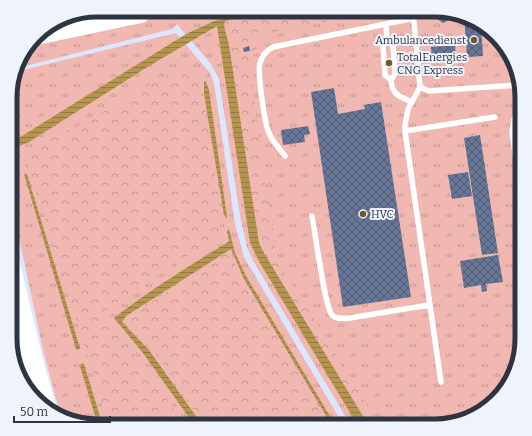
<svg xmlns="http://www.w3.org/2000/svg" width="532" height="436" font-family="Bitter,serif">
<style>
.grass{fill:url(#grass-tufts)}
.forest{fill:url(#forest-crowns)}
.water{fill:url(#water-rules)}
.building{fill:url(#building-cross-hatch)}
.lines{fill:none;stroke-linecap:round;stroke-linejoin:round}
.lane{stroke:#fff;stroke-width:5.5}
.primary{stroke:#fff;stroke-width:18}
.highway{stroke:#fff;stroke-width:21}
.poi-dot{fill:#6e5928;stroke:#eff3fb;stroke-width:1.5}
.labels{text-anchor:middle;stroke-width:4;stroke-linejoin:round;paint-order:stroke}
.poi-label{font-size:11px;fill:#2d3442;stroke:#eff3fb;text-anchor:start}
.rim{fill:none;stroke:#2d3442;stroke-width:5}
</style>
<defs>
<pattern id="grass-tufts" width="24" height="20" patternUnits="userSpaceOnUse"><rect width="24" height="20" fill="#f1b8b1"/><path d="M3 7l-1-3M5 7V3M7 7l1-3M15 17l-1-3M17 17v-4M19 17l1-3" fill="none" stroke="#c49692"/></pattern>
<pattern id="forest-crowns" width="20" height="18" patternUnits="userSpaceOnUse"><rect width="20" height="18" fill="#f1b8b1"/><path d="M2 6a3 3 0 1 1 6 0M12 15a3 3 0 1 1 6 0" fill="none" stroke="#c49692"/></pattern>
<pattern id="water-rules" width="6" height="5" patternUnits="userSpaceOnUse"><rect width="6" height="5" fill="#b4954e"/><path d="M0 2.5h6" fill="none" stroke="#937a42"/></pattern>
<pattern id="building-cross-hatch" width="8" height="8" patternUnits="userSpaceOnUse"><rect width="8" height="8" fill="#677697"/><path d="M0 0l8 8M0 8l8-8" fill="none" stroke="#515c76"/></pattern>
</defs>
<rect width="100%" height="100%" fill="#dce6fc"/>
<path class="grass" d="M440,10L468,17L496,35L515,64L522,97V345L515,372L497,400L468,419L435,426H351L252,259L247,247L240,216L219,79L211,64L177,24L172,29L29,65L17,66C21,54 25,46 37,41L162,14Z
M119,14L41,31L69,15Z
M176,33L210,73L214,83L235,224L244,257L344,426H92L61,418L42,346L11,200V86L16,70L27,69Z"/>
<path class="forest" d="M400,11C389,17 370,24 360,15L265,34L259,37L257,40V48L252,58L251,67L261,160L278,261L380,426H369L264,253L259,243L229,45L224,26L225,21L267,12Z
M184,65L196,73L201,82L222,217L218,237L114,304L105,312L106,322L138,359L186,426H108L79,327L27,162L31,148L52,134L77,127Z
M227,252L230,253L237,268L329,426H204L155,353L125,323L128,318Z"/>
<path class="water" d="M252,12H266L225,21L224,26L229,45L259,243L264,253L369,426H358L260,263L250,243L217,26L149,66L29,142L17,147L15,143L17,139L186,34L214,21Z
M204,81L206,82L209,90L227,217L226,218L224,215L204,94Z
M24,174H27L80,348L78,350L76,349Z
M229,229L235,253L246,276L334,423V424H331L244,279L231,249L126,316L122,322L149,350L203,426H195L143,353L114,318C150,290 189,266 228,242L229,241L227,231Z
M82,363L84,364L103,426H98L80,366Z"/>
<path class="building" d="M437,10H440L461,15L450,16L449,20L443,23L437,19Z
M464,16L468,17L481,25L483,56L467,57Z
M455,45L456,59L432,61L431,47Z
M249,46L250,51L244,52L243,48Z
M334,88L338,114L365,109L364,105L381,102L411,297L343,307L311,92Z
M308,126L310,134L304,135L305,142L283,145L281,130Z
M480,135L498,253L482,255L464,138Z
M468,172L472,196L452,199L448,175Z
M498,255L503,282L486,284L487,291L482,292L481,285L464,288L460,261Z"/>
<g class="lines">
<path class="lane" d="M413,11L420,87L408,109L405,125V131L441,382
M386,24L414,18
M387,40L393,46L395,74L391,80
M516,67L517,85
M420,87L429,91L519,85
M405,131L495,117
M522,153L520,140L522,134
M285,156C280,149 272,141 269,133C265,125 257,71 260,63C262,56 267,50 273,47L386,24L387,40L383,47L385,75L391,80C392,95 399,96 412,102
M522,201L512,132L514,120L519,107L522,104
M312,216C315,231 325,308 332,315C337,320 344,318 350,318L429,305"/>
<path class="primary" d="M36,36L141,14"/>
<path class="highway" d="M10,266L31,355L45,406"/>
</g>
<g class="poi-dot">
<circle cx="474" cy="40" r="4"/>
<circle cx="389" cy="63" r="4"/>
<circle cx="363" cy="214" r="4"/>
</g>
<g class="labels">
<g class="poi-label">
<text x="466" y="44" text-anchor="end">Ambulancedienst</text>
<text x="397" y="61">TotalEnergies<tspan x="397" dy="13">CNG Express</tspan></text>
<text x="371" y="218">HVC</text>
</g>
</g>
<path d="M0 0H532V436H0ZM97 17H435A80 80 0 0 1 515 97V339A80 80 0 0 1 435 419H97A80 80 0 0 1 17 339V97A80 80 0 0 1 97 17Z" fill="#eff3fb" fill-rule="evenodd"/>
<path class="rim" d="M97 17H435A80 80 0 0 1 515 97V339A80 80 0 0 1 435 419H97A80 80 0 0 1 17 339V97A80 80 0 0 1 97 17Z"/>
<path d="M14 416v6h96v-6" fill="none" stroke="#2d3442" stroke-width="2"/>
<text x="20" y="416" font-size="12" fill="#2d3442" stroke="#eff3fb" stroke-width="3" paint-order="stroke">50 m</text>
</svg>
